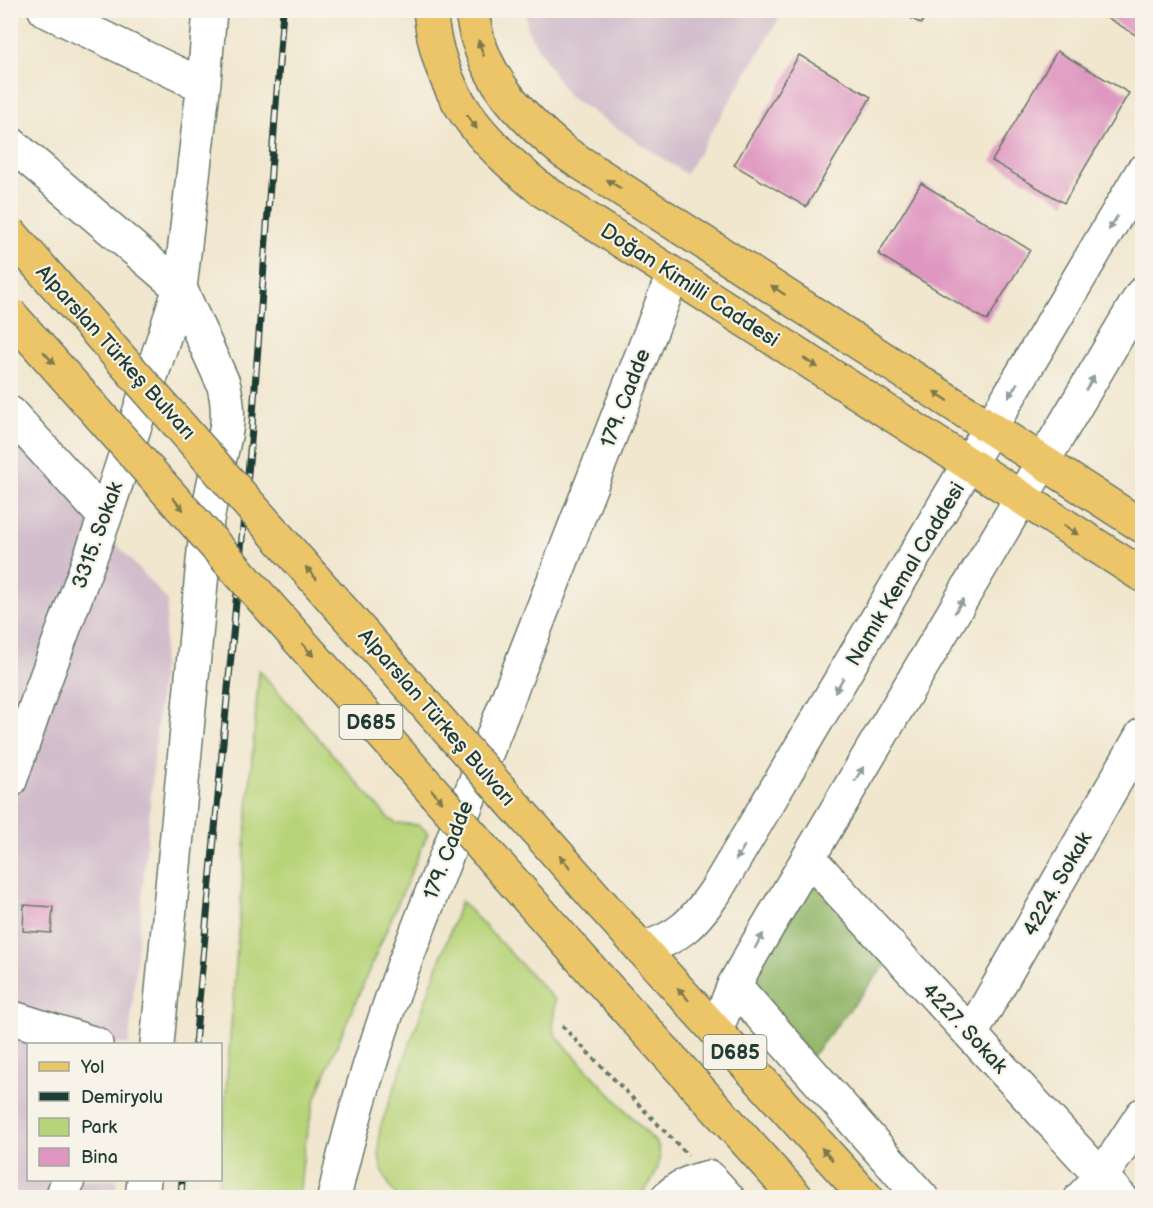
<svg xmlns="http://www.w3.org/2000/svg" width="1153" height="1208" font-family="'Balsamiq Sans',sans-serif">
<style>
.industrial{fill:#d1bdcb}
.green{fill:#b8d479;stroke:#6c8856;stroke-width:1.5}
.forest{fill:#92b669;stroke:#587a4e;stroke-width:1.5}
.building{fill:#df97c1}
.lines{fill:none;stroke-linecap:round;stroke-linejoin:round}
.minor-casing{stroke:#68786a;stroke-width:36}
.major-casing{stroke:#68786a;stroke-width:36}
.highway-casing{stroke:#68786a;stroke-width:36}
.path{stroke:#68786a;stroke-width:4;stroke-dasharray:4.5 4.5;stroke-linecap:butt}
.minor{stroke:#fff;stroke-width:33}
.major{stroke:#edc569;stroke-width:33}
.highway{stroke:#edc569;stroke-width:33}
.rail-casing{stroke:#1f3d34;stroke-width:7}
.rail{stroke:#f7f3e8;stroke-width:4.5;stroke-dasharray:14;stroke-linecap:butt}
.highway-bridge-casing{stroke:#68786a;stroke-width:36;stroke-linecap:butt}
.highway-bridge{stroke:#edc569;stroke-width:33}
.oneway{fill:#7c7a4c}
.oneway2{fill:#8f9e9a}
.labels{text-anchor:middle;stroke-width:4.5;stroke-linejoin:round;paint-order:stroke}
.shield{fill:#f7f3e8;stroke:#60746a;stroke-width:1.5}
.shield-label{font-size:20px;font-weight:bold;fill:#1f3d34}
.street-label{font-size:21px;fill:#1f3d34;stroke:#f7f3e8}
</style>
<rect width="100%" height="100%" fill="#f7f3e8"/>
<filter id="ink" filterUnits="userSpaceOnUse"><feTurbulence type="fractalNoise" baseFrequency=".0167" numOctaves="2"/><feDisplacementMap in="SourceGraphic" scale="12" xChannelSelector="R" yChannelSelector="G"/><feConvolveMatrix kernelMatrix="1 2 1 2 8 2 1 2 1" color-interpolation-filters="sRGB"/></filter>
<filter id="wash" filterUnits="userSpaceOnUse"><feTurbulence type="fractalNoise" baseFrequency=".008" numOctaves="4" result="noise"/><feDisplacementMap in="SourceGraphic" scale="24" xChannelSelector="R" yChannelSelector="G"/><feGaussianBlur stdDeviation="1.35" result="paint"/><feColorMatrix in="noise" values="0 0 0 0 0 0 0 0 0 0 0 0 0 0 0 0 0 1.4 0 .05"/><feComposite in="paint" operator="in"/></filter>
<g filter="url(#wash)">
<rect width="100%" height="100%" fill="#f1e6ce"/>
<path class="industrial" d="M525,11V10L784,11L686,174L567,95L528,31Z
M10,426L168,601L129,1044H28V1180H117L116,1197H11Z"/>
<path class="green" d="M259,670L389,819L396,823L419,825L428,833L331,1059L314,1103L305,1141L299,1197H217L218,1180H220L221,1153Z
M461,901L555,1000L553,1028L556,1036L658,1145C664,1167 652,1181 640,1197H397C380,1173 376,1158 380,1128Z"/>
<path class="forest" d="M818,885L886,964L812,1056L747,985L807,888Z"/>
<g id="blocks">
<path class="building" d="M897,10H929L921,24Z
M1095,10H1142V39Z
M1057,51L1129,93L1064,203L992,161Z
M799,55L871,97L806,207L734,165Z
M921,183L1030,250L987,321L878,254Z
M24,905L53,907L51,933L23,931Z"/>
</g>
</g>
<g filter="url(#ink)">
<use href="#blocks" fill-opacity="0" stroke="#68786a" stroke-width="1.5"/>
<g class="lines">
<defs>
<path id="minor" d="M45,10L189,79L204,81
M10,143L180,288L223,383C233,418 224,440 216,474C212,489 210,505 207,520L157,1044
M10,413L105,517
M10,781L42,688L105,517L180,288L204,81L210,10
M809,858L1121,1198
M642,949C679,938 693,923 715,892L1142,172
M734,985L922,1198
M10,1017L96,1044
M716,1031L734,985L758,943L1142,294
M971,1034L1142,735
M62,1198L68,1180
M142,1198L144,1180
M334,1198C352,1117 375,1044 403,967L673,275
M667,1198C680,1185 692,1181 709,1177L728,1198
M1081,1198L1102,1176L1142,1115"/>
<path id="major" d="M430,10C438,94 479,139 542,190L1142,575
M472,10C478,72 519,115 564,152L1142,526"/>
<path id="highway" d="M603,906L867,1198
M734,1128L797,1198"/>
</defs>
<use href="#minor" class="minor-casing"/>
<use href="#major" class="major-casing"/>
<use href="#highway" class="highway-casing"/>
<path class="path" d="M562,1026L688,1155"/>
<use href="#minor" class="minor"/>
<use href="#major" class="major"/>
<use href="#highway" class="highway"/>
<defs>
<path id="rail" d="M195,1044L251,441L283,10
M181,1198L182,1180"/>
</defs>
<use href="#rail" class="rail-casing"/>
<use href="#rail" class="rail"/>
<defs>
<path id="highway-bridge" d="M10,233L603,906
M10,314L594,973L734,1128"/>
</defs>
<use href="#highway-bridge" class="highway-bridge-casing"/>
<use href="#highway-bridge" class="highway-bridge"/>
</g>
<defs><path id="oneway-solid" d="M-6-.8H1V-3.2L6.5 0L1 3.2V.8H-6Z" transform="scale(1.5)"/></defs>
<g class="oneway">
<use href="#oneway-solid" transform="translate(481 48) rotate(-109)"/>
<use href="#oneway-solid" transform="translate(472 122) rotate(54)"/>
<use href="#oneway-solid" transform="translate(614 184) rotate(-147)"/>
<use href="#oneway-solid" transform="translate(778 290) rotate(-147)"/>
<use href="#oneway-solid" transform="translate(49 358) rotate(49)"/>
<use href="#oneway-solid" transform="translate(811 363) rotate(33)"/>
<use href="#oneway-solid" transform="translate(941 396) rotate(-147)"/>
<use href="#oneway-solid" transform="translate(178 504) rotate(49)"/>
<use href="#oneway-solid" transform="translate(1071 530) rotate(33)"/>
<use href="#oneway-solid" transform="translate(311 573) rotate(-131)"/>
<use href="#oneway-solid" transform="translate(308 650) rotate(49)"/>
<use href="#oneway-solid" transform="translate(437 796) rotate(49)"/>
<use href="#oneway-solid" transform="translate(565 862) rotate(-131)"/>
<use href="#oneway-solid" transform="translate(683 994) rotate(-132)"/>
<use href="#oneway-solid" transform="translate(827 1154) rotate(-132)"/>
</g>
<g class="oneway2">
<use href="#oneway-solid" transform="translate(1113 223) rotate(121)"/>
<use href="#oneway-solid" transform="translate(1090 383) rotate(-59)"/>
<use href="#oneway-solid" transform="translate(1013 390) rotate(121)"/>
<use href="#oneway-solid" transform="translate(959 606) rotate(-59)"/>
<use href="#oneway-solid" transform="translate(839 685) rotate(121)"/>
<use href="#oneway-solid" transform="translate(859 774) rotate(-59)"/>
<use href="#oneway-solid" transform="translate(740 853) rotate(121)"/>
<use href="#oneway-solid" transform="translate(759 941) rotate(-60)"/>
</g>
</g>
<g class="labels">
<g class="shield">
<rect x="339.5" y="705" width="63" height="34" rx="4.5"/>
<rect x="703.5" y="1035" width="63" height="34" rx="4.5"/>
</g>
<g class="shield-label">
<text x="371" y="729">D685</text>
<text x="735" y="1059">D685</text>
</g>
<g class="street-label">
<text transform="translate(690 285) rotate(33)" y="7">Doğan Kimilli Caddesi</text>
<text transform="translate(116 352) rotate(48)" y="7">Alparslan Türkeş Bulvarı</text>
<text transform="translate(625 398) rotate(-69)" y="7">179. Cadde</text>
<text transform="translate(97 535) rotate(-70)" y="7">3315. Sokak</text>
<text transform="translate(905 574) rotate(-59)" y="7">Namık Kemal Caddesi</text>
<text transform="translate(437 717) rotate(49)" y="7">Alparslan Türkeş Bulvarı</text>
<text transform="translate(448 850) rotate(-69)" y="7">179. Cadde</text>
<text transform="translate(1057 884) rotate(-60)" y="7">4224. Sokak</text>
<text transform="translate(965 1028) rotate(47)" y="7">4227. Sokak</text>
</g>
</g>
<rect width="1153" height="1208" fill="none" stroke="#f7f3e8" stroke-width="36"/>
<rect x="27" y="1043" width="195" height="138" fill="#f7f3e8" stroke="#a1aaa0" stroke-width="1.5"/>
<rect x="39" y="1062" width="30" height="9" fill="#edc569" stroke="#a1aaa0" stroke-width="1.5"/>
<text x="81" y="1073" font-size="18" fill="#1f3d34">Yol</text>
<rect x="39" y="1092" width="30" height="9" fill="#1f3d34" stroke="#a1aaa0" stroke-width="1.5"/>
<text x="81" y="1103" font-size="18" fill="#1f3d34">Demiryolu</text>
<rect x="39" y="1118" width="30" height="18" fill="#b8d479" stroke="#a1aaa0" stroke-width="1.5"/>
<text x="81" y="1133" font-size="18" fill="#1f3d34">Park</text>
<rect x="39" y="1148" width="30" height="18" fill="#df97c1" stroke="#a1aaa0" stroke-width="1.5"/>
<text x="81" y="1163" font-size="18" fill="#1f3d34">Bina</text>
</svg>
